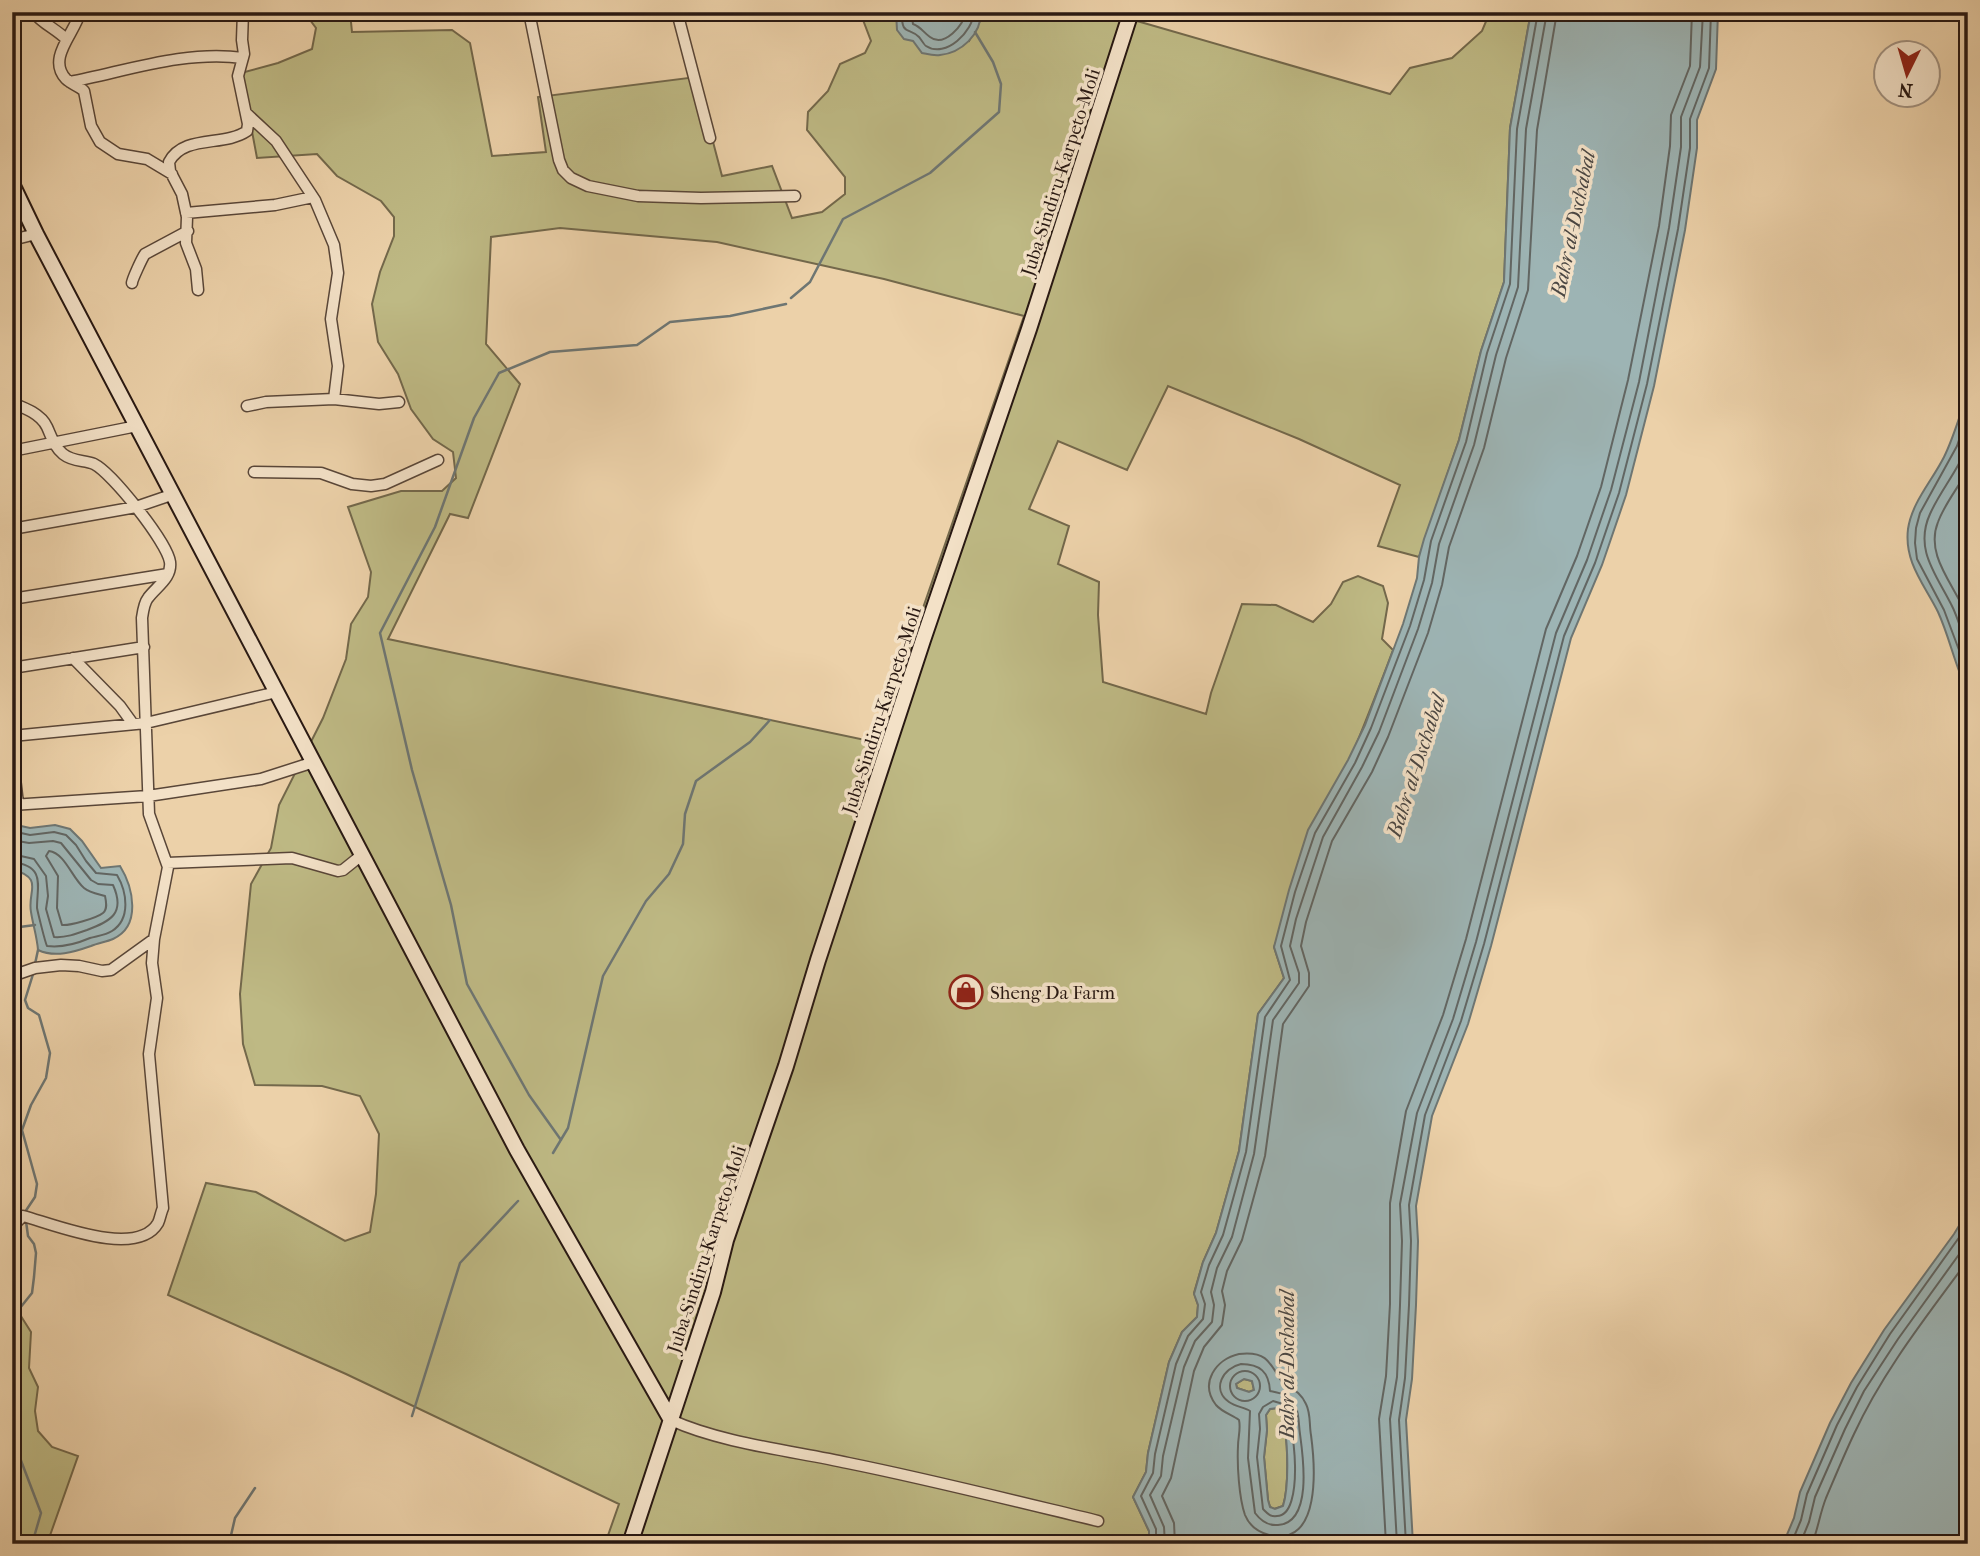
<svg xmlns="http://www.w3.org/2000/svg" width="1980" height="1556" font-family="'IM FELL French Canon',serif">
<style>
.green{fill:#beb984;stroke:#73684b;stroke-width:2;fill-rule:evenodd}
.water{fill:#9db4b4;stroke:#6e7673;stroke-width:2;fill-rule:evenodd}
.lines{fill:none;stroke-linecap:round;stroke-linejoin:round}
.shore{stroke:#626663;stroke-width:2}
.stream{stroke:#6e7673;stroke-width:2.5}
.street-casing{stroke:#594638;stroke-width:13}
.secondary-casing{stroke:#281812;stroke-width:18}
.street{stroke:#f3e1c7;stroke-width:10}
.secondary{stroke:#f3e1c7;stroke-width:14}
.labels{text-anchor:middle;stroke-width:7;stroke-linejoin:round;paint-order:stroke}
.street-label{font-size:19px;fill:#281812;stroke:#f3e1c7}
.poi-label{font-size:19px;fill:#281812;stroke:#f3e1c7;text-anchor:start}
.water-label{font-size:21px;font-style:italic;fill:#4b4743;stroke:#f3e1c7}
</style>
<rect width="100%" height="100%" fill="#ecd1a9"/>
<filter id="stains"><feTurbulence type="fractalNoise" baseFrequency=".00286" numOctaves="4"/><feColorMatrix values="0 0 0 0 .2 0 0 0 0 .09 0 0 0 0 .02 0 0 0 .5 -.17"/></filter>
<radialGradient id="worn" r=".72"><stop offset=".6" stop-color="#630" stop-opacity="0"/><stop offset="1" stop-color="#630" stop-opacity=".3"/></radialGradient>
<path class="green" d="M304,12H350L352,32L452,30L470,43L492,156L546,152L538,97L696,77L722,176L772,166L792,218L822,212L845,194V177L807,130L808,112L828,91L840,64L865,53L871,41L860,12H896L895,18L969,41L981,19V12H1139L1137,21L1390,94L1410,68L1452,58L1482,31L1490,12H1531L1510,128L1504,282L1481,351L1459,440L1419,557L1378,546L1400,485L1299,439L1168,386L1127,470L1058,441L1029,509L1069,526L1058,564L1099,582L1098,615L1103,682L1206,714L1211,693L1242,604L1276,605L1313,622L1331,604L1343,582L1358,576L1383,586L1388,603L1382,639L1393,650C1356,750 1313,848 1274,947L1284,978L1258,1014L1239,1151L1216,1233L1203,1262L1194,1293L1198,1305L1197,1317L1182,1332L1169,1362L1148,1453L1146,1472L1133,1497L1149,1531V1544H605L619,1504L346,1374L168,1295L206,1183L256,1192L345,1241L370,1232L376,1194L379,1134L360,1096L322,1086L255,1085L243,1044L240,994L251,884L271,848L279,805L323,718L346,659L351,624L368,597L371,572L348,507L401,491H442L456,478L453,452L433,439L411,409L398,374L378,342L372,304L380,272L394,236V217L381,201L337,176L317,154L257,158L241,73L278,63L312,49L316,28ZM560,228L717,242L884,279L1024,316L878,738L865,740L388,639L450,514L468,518L520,384L486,344L491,237Z
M12,1302L31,1332L29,1368L38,1387L35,1411L38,1431L52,1447L78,1456L47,1544H12Z
M1244,1379L1252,1381L1254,1390L1249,1392L1237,1388L1236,1384Z
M1277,1408C1290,1422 1289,1487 1283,1506L1274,1509L1270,1507L1268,1500L1264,1457L1267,1430L1266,1415L1270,1409Z"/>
<path class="water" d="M896,12H981C981,35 961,53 940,55C934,56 927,54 922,53L913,41L904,39L897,30Z
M1531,12H1718L1716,69L1697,120V148L1685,230L1654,386L1626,495L1602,565L1571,638L1491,946L1468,1024L1432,1116L1416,1206L1418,1241L1416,1305L1412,1379L1406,1420L1413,1544H1149V1531L1133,1497L1146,1472L1148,1453L1169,1362L1182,1332L1197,1317L1198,1305L1194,1294L1203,1262L1216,1233L1239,1151L1258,1014L1284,978L1274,947L1289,890L1308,830L1348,760L1365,725L1403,624L1417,578L1419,557L1424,539L1459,440L1481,351L1504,282L1510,128ZM1244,1379L1252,1381L1254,1390L1249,1392L1237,1388L1236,1384ZM1277,1408C1290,1422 1289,1487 1283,1506L1275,1509L1270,1507L1268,1500L1264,1457L1267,1430L1266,1415L1270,1409Z
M1968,392V692C1955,667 1950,638 1938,612C1924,584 1904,562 1908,529C1912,502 1932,481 1944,457C1954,437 1960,414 1968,392Z
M12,824L30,828L55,825L70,829L82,841L101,868L120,866C133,887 142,926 113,939C106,942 98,943 91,946C74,952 55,958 38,950C37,937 33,925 31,912C27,890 45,879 12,869Z
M1968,1211V1544H1783L1794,1518L1800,1492L1830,1423L1851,1383L1884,1330L1954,1234Z"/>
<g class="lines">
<path class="shore" d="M902,12C901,36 909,27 919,37C920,38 925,46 926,46C946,59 973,31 974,12
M911,12L913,24C921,27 923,32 930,37C944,48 964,25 966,12
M1968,413L1957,446L1920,513L1916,528L1915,543L1917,559L1944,610L1968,674
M1968,442C1960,469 1941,489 1930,514C1914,549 1936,574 1951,604C1959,619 1962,635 1968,650
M1968,469C1959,487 1945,503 1938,522C1924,557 1957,587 1968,619
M12,831L30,835L54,832L66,835L76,845L86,861L96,873L117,875C127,892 131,919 112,931C106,935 97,936 90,938C76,944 62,948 47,946C45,942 38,913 37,908C37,885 46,866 12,862
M12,840L29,843L53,841L61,843L91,880L98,884L113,885C126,914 110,921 87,930C76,934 65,938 54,937L46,909L48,896L46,876L34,859L12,854
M49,851C65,853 72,878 84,888C90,893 98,894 105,896C106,901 108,909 103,913C97,918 69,926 62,925L57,908L58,876L46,856Z
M1239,1354C1264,1351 1269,1360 1280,1379C1285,1387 1299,1388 1306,1404C1311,1414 1309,1424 1311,1435C1315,1465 1322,1548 1269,1535C1258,1532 1249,1525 1245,1515C1239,1498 1237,1465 1238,1446C1238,1437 1241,1429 1239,1420C1232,1415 1222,1412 1216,1405C1199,1383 1216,1359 1239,1354Z
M1241,1364C1260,1364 1269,1372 1270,1391C1277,1393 1284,1393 1290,1398C1300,1409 1298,1421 1300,1434C1303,1456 1313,1523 1278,1525C1268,1526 1261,1521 1255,1513L1248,1458L1250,1411C1244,1407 1236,1407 1229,1402C1211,1389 1223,1368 1241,1364Z
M1230 1386a15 15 0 1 1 30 0a15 15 0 1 1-30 0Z
M1273,1401L1283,1404C1295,1419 1305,1516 1277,1516C1270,1517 1267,1513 1263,1509L1257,1457L1260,1429L1259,1414L1263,1407Z
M1156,1544V1529L1141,1496L1153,1473L1155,1454L1176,1364L1188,1336L1203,1319L1205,1304L1201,1292L1209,1265L1223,1235L1246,1152L1265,1017L1290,980L1281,946L1295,892L1315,833L1355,763L1371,728L1410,626L1424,580L1431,541L1466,442L1487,353L1510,284L1517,129L1538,12
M1165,1544L1164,1527L1150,1495L1161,1476L1163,1456L1184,1367L1195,1341L1212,1322L1214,1305L1211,1292L1217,1268L1232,1237L1254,1154L1273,1020L1299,983V973L1290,946L1296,919L1323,837L1362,767L1379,732L1418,629L1432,583L1439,544L1474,445L1496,355L1518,287L1526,129L1547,12
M1175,1544L1174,1523L1162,1496L1171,1478L1194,1371L1204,1347L1222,1325L1225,1305L1222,1291L1227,1271L1242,1240L1265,1156L1283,1024L1309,986V973L1301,946L1306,922L1332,841L1372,772L1388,737L1428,633L1442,585L1449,547L1484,448L1506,358L1528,290L1537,130L1557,12
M1386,1544L1379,1419L1386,1376L1390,1304V1203L1406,1111L1443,1015L1466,939L1546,629L1577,556L1601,487L1628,380L1659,226L1670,146L1671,115L1690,66L1692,12
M1397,1544L1390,1419L1397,1377L1400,1305L1402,1241L1400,1204L1417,1113L1453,1019L1476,942L1556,633L1587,560L1611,490L1639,382L1669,228L1681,147V117L1700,67L1703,12
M1406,1544L1399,1420L1405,1378L1409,1305L1411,1241L1409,1205L1425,1115L1461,1021L1484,944L1564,636L1595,563L1619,493L1647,384L1678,229L1690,148V119L1709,68L1711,12
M1791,1544L1801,1520L1807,1494L1837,1425L1857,1387L1890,1334L1968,1225
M1800,1544L1809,1522L1815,1497L1845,1429L1864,1391L1898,1339L1968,1242
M1812,1544C1818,1529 1820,1513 1826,1498C1835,1477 1844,1455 1854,1434C1883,1371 1927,1316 1968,1260"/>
<path class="stream" d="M791,298L810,282L843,219L930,173L999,112L1001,84L993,62L975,32
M12,928L35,925
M35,964L38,950
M561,1140L529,1095L467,984L451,905L412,770L380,633L435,527L474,418L499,373L550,352L637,345L670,322L730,316L786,304
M553,1153L568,1128L603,976L646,901L669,874L683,844L685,814L696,781L750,742L770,720
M25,1212L35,1197L37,1184L22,1130L31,1105L46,1078L50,1053L39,1015L28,1008L25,1000L34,971
M12,1318L32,1293L34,1277L36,1253L34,1244L28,1236L26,1221
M412,1416L460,1263L518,1201
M12,1437L41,1513L32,1544
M392,1538L393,1544
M229,1544L235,1518L255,1488"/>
<defs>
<path id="street" d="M33,12C43,24 56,29 66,39
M80,12C76,32 46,58 66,79C71,84 79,86 84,91L91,126L100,142L118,154L147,159L172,174
M529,12L559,160L563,170L571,178L588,186L638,196L701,198L795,196
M677,12L710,138
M70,82C127,71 185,50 243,58
M246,113L276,141L315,200L334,245L338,273L331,319L338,366L334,399
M186,213L275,205L313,197
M12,240L36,234
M132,283C132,280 142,258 145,254L188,231
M198,290L196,269L186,243L187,217L182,194L170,171L169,162C184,134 224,147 247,131L248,124L238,76L244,54L242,40L243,12
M12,403C25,408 41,414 47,427C52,438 54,446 63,454C73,462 84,460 94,464C112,473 167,542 170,562C172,578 157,586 148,598C144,603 143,611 142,618L149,814L168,867L154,939L152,963L157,998L149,1054L163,1208C161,1212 160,1219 158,1223C137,1259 53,1224 23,1216L12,1227
M247,406L266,402L334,399L379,404L399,402
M12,451L137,426
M254,472L321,473L352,484L371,486L385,484L438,460
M12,529L136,507L174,494
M12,599L168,574
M73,658L120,706L133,724
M12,668L144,647
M12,736L146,723L277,692
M12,752L18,804
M12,805L148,796L261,779L314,762
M167,863L292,858L338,871L343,870L363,854
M12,976L35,968L61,965L79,966L102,971L111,970L154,939
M671,1420C721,1443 793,1451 848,1463C932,1480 1015,1501 1098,1521"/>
<path id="secondary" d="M12,184L36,234L517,1150L671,1420
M630,1544L713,1292L726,1240L786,1066L818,960L923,640L1029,329L1131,12"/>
</defs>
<use href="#street" class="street-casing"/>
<use href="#secondary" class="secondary-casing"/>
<use href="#street" class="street"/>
<use href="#secondary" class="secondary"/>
</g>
<defs>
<symbol id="shop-ring" viewBox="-11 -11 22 22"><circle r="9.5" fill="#f3e1c7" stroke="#8f2418" stroke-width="1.5"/><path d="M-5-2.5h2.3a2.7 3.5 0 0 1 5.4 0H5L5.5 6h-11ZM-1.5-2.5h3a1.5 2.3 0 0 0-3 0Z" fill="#8f2418"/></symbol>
</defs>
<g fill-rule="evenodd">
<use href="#shop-ring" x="947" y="973" width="38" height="38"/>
</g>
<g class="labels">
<g class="street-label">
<text transform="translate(1060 172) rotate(-72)" y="7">Juba-Sindiru-Karpeto-Moli</text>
<text transform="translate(881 710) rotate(-72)" y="7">Juba-Sindiru-Karpeto-Moli</text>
<text transform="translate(706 1249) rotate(-72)" y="7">Juba-Sindiru-Karpeto-Moli</text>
</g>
<g class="poi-label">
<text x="990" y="999">Sheng Da Farm</text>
</g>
<g class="water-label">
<text transform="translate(1573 224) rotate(-78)" y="7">Bahr al-Dschabal</text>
<text transform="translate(1416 766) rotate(-72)" y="7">Bahr al-Dschabal</text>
<text transform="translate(1287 1365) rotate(-90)" y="7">Bahr al-Dschabal</text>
</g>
</g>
<rect width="1980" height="1556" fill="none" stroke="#ecd1a9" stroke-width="42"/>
<rect x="14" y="14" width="1952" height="1528" fill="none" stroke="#281812" stroke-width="3.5"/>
<rect x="21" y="21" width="1938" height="1514" fill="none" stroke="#281812" stroke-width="2"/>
<g transform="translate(1907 74) rotate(185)"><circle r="33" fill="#f3e1c7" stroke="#a2917f" stroke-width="2"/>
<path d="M0-5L12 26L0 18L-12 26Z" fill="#8f2418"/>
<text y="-10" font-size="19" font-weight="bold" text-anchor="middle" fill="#281812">N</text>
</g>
<rect width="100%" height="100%" filter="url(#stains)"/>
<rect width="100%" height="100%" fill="url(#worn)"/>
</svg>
